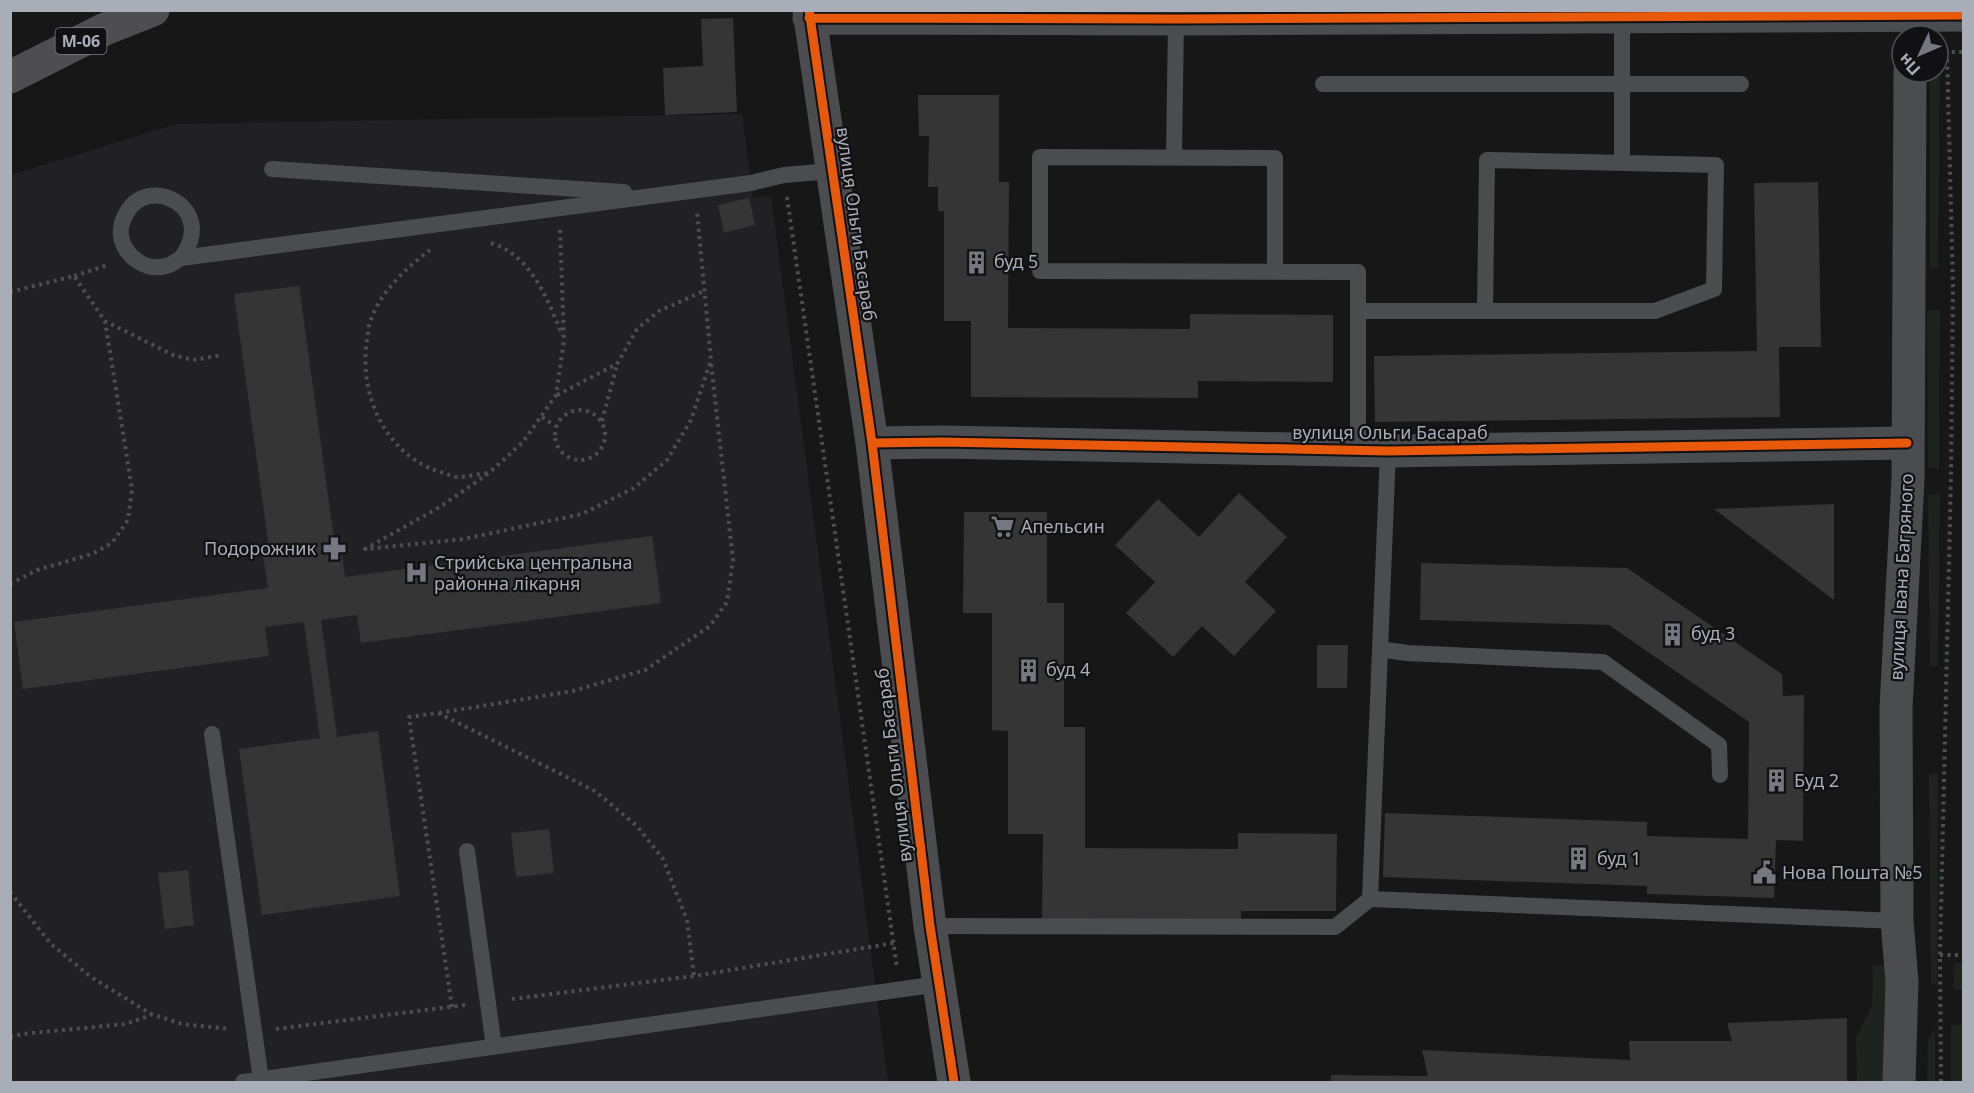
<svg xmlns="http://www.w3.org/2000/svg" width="1974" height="1093" font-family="'Noto Sans',sans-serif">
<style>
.built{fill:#212123}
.green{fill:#1d241e}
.building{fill:#353536}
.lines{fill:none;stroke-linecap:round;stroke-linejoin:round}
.path{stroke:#4d4e52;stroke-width:4;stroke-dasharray:3 4.5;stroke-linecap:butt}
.lane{stroke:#4b4c50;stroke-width:16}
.street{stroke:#4b4c50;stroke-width:33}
.highway{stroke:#4e4e51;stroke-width:33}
.cycleway-casing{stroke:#111113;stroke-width:13}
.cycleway{stroke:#e8590c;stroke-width:9}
.labels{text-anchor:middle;stroke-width:4.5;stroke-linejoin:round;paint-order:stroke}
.shield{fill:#111113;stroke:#7b7e86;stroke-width:1.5}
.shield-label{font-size:16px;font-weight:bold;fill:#a8adb8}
.street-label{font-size:18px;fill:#a8adb8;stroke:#111113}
.poi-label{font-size:18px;fill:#a8adb8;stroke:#111113;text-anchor:start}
</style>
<rect width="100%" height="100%" fill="#171717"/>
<path class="built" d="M742,114L753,197L771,196L888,1082H11V175L176,124Z"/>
<path class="green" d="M1938,70H1940L1938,269L1930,268V72H1938Z
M1927,310H1940L1939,469L1928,467Z
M1940,494L1938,666H1930L1928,495Z
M1938,773L1937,984H1931L1929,774Z
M1954,963H1963V990H1953Z
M1889,964L1885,1082H1857L1856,1038L1872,1006L1873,965Z
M1951,1025H1963V1082H1951Z
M1935,1029V1082H1927L1928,1039Z"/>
<path class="building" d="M733,18L737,112L665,115L663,68L703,66L701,19Z
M918,95H999V182H1009L1008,328L1190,329V314L1333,315V382L1198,381V398L971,397V321H944V211H938V187H928L929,136H919Z
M1818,182L1821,347H1779L1780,417L1375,422L1374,356L1757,351L1754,183Z
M749,198L755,225L724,233L718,205Z
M299,286L334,539H340L345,577L652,536L661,603L361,643L357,615L321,620L337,737L378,731L400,896L262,915L239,749L320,738L304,622L265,627L269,656L23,689L14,622L268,588L262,549L269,548L234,294Z
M1239,493L1287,537L1245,582L1276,611L1234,656L1202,626L1173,657L1126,613L1155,582L1115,545L1158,499L1199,537Z
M1834,504V600L1714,509Z
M964,512H1047V603H1064V727H1085V848L1238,849V833L1337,834L1336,911H1241V921L1042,920L1043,834H1008V731L992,730V613H963Z
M1421,563L1627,568L1782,674L1783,696L1804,695L1803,841L1776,840L1774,898L1647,894V886L1383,877L1385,813L1647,822V836L1748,839L1749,722L1609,625L1420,620Z
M1317,645H1348L1347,688H1317Z
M549,829L554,873L516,877L511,833Z
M188,870L194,925L165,929L158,873Z
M1847,1018V1082H1331V1075L1428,1076L1422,1050L1630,1060L1629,1041H1732L1727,1023Z"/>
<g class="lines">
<path class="path" d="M787,197L897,968
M560,230L564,340L556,395L523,442L489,473L440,507L365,549L464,539L582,514L634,488L667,460L691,420L711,360L697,212
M491,243C531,255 548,300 562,335
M430,250C406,268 380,292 370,322C368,328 368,335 367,340C358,396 387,458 444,473C448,474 453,477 457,477C467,477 478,474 488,473
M74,276L108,265
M10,292L74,276L105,321L173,355L193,360L222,355
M557,395L617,364L637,329L659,311L704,291
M555 435a25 25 0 1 1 50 0a25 25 0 1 1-50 0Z
M542,417L555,426
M602,421L617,365
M10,584L37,570L92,554L112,543L128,520L132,489L105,321
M439,713L573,691L645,670L710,626L727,602L733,560L711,363
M10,892L51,944L91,977L151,1014L182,1024L230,1029
M1940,955H1964
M512,999L694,976L894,943
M452,1007L409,717L438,713L595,791L637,826L663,859L687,920L694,976
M276,1029L465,1005
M10,1037L22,1034L126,1024L151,1015
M1941,1082L1940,955L1951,476L1953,288L1947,52H1964"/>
<path class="lane" d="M1622,16V163
M1323,84H1741
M1174,157L1176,19
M272,169L624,192
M181,258C219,208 147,172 126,214C122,221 120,228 121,236C125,258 148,273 169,265C173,264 177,260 181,258L751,183L784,175L831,171
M1275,271V158L1040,157V271L1358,272V450
M1359,311H1655L1714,289L1716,165L1487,160L1485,311
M1388,451L1370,899L1897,921
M1380,649L1407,653L1603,662L1719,745L1720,775
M212,734L261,1080
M467,851L494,1047
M930,926L1335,927L1370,899
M243,1082L939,984"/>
<path class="street" d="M809,10L872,443L930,926L954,1082
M809,18L1176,19L1964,15
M872,443L942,442L1388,451L1907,443
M1899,1082L1902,982L1897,921L1896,708L1908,479L1910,72"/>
<path class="highway" d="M10,77L105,29L153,10"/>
<defs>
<path id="cycleway" d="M809,10L872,443L930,926L954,1082
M809,18L1176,19L1964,15
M872,443L942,442L1388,451L1907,443"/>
</defs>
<use href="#cycleway" class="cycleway-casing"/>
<use href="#cycleway" class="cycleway"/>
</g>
<defs>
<symbol id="building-bare" viewBox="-9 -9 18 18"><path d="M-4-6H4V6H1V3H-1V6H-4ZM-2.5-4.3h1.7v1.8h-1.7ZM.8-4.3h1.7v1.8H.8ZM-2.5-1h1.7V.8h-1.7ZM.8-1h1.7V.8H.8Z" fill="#757880" stroke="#111113" stroke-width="2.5" paint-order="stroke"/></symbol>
<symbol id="supermarket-bare" viewBox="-9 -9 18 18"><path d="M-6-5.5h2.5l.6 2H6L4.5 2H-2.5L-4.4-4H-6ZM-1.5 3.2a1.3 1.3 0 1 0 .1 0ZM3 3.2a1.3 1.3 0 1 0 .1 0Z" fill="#757880" stroke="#111113" stroke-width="2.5" paint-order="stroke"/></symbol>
<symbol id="pharmacy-bare" viewBox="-9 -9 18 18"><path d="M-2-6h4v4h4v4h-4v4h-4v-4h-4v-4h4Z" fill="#757880" stroke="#111113" stroke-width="2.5" paint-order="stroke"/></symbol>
<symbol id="hospital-bare" viewBox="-9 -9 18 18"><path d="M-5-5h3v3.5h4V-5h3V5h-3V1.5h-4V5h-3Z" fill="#757880" stroke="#111113" stroke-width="2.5" paint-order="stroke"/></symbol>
<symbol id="civic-bare" viewBox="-9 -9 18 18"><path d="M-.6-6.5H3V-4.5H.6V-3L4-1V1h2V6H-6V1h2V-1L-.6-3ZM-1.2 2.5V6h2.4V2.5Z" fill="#757880" stroke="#111113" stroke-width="2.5" paint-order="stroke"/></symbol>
</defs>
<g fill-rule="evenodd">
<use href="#building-bare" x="960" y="246" width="33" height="33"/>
<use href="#supermarket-bare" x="986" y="510" width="33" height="33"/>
<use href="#pharmacy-bare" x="318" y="532" width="33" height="33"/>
<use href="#hospital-bare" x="400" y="556" width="33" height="33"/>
<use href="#building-bare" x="1656" y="618" width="33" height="33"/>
<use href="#building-bare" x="1012" y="654" width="33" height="33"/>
<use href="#building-bare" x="1760" y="764" width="33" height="33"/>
<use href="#building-bare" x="1562" y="842" width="33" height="33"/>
<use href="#civic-bare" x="1748" y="856" width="33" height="33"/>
</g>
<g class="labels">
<rect class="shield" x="55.5" y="28" width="51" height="26" rx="4.5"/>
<g class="shield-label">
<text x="81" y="47">М-06</text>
</g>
<g class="street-label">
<text transform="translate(856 224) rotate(82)" y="6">вулиця Ольги Басараб</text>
<text x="1390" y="439">вулиця Ольги Басараб</text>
<text transform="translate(1902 577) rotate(-87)" y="6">вулиця Івана Багряного</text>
<text transform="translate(894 765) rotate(-97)" y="6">вулиця Ольги Басараб</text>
</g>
<g class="poi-label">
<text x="994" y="268">буд 5</text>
<text x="1021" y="533">Апельсин</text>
<text x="316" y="555" text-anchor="end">Подорожник</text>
<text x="434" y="569">Стрийська центральна<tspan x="434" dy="21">районна лікарня</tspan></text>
<text x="1691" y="640">буд 3</text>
<text x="1046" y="676">буд 4</text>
<text x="1794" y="787">Буд 2</text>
<text x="1597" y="865">буд 1</text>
<text x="1782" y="879">Нова Пошта №5</text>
</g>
</g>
<rect width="1974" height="1093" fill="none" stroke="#a8adb8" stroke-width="24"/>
<g transform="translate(1920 54) rotate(226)"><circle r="28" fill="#111113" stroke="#4d4f55" stroke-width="1.5"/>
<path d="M0-4.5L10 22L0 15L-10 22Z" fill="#757880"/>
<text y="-9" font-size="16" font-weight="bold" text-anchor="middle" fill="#a8adb8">Пн</text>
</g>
</svg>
